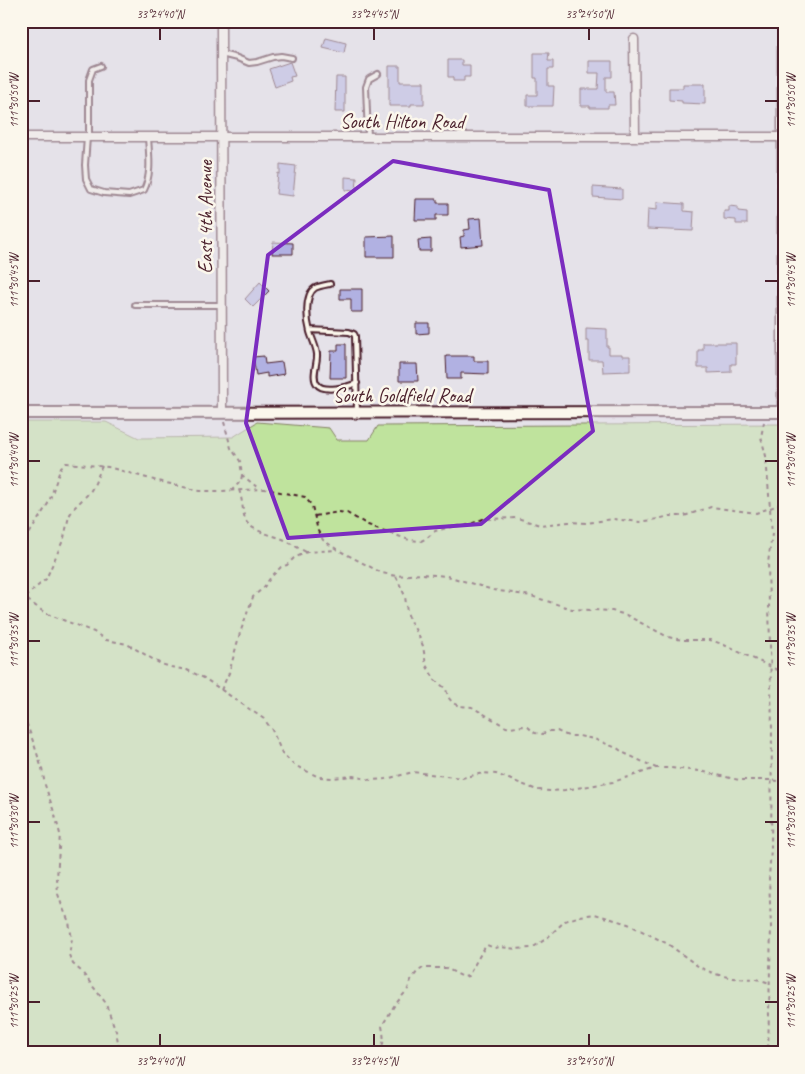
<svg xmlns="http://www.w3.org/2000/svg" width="805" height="1074" font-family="Caveat,sans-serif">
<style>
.green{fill:#bfe39d;stroke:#848164}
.building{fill:#b1b1e2;stroke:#4a1f2b}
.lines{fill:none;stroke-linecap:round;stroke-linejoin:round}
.lane-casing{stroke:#4a1f2b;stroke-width:8}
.street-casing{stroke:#4a1f2b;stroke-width:11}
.secondary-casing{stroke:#4a1f2b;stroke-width:14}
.path{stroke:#4a1f2b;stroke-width:2;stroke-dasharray:4 4;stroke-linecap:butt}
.lane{stroke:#fbf7ec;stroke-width:4}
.street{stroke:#fbf7ec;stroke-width:8}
.secondary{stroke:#fbf7ec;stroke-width:10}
.marked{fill:none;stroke:#7b2cbf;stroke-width:4;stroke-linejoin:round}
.ticks{fill:none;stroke:#4a1f2b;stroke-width:2}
.labels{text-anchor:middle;stroke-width:5;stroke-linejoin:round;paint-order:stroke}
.street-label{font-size:20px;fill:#4a1f2b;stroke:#fbf7ec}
.neatline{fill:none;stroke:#4a1f2b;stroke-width:2}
.ticks-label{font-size:12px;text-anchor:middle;fill:#4a1f2b}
</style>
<rect width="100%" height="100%" fill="#e5e2e9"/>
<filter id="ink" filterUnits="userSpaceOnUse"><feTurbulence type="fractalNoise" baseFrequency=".02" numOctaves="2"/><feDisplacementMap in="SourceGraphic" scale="10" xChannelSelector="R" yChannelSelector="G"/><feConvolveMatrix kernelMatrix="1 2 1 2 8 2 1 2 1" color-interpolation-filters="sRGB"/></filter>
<g filter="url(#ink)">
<path class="green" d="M21,422H106L139,438L233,437L257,422L329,428L337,440H369L378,426L784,424V1053H21Z"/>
<path class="building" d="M326,38L346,43L344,53L323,48Z
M534,53H549L548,61H553V69H548V86H554L553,106H527V95H537V78H534Z
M448,60H462V65H470V77H464V81H453V77H448Z
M589,61H612V77H606V92H614L615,105H608V108H590V106H581V89H598L599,73H589Z
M290,62L295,76L290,77L291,81L275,87L269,69Z
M389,66H400V82H424V104H411V106H389Z
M336,77H345V112H335Z
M683,84H705V104L682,103V101L669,100V88H683Z
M280,164L296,166L293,196L276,194L278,173L280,174Z
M345,177L357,178L356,191L345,190Z
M593,187L622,189V199L593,197Z
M416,199H437V203H448V215H436V220H415Z
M657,202L684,204V211L694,212L693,231L647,229L648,209L657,210Z
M729,206L738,207V211L747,212V224H736V220L724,219V211H729Z
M481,218L483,245L461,247L460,237L464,236V230L470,229L469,219Z
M394,236V257H366V237Z
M431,239V251H419L418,240Z
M273,242L293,243V254H272Z
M260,282L269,291L253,307L245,299Z
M340,289H362V312H351V299H340Z
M416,323H429V333L416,334Z
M586,328L607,329V347H609V354H622V356H630V371L603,372L602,360H589V341H586Z
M703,343H736V364H731V372L708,373V368H698V350H703Z
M338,344H346V378H330L331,351H338Z
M264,356L265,364L282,362L284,374L267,377V373L256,375L253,357Z
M446,356H474V361H488V374L461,373V379H447Z
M399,364H417L418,381H399Z"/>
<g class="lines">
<defs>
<path id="lane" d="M221,54L237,58L249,63L257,62L273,57L281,56L292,58
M87,137L85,165L86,179L91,189L104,193L129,195L144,190C152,174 149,155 148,137
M89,137V80L93,69L101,66
M368,137L366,87L369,79L378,74
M330,284C325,285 319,286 315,288C304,295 307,321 310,332C312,339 316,346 317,354C318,363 311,376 317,384C323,393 348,387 357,383
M135,305H222
M310,330L349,332L354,334L355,336L357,412"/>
<path id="street" d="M221,21L222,412
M634,39L635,137
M21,137H784
M782,412V21"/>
<path id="secondary" d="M21,413L784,412"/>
</defs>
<use href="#lane" class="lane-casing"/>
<use href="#street" class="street-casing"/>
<use href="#secondary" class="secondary-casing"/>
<path class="path" d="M224,422L231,448L240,461L242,475L258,488
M764,422L761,437L766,456L772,534L768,563L772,729L771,848L769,878L771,927L768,1053
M239,490C243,500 242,513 246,521C252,532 274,535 285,540C292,544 298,548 306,552
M231,491L241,481L242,475
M315,516L339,512L347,513L368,525L409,540L421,541L427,538L435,531L456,526L463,527L483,519L517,518L540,525L569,522L587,523L613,519L640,522L658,519L669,516H684L711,507L756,513L784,503
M21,547L49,502L61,467L66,463L108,467L154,480L200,491H220L265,489L305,497L312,506L318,531L323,540L338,550L382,573L396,576L422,574L447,576L493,590L531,596L572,609L612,611L626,615L668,637L682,640H710L722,644L784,673
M396,576L405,596L407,612L411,623L418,634L423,646L426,665L435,680L446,689L448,697L453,703L459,706L472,707L506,727L511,728L522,726L528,727L535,733L542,734L550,731H557L568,736H579L594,739L617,748L624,753L656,768
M21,595L45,613L94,632L106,640L127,644L161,664L171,667L187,670L204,678L264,719L272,730L282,753L294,765L319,777L332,778L353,776L371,780L386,779L413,772L462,778L483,773L496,774L537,790L551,791L565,790L613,782L656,768H670L700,771L739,780H771L784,782
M25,597L46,579L64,538L69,516L74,508L90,492L95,483L102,466
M221,690L229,673L240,633L253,597L264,587L271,577L281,567L287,565L294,558L307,552L338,550
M21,708L34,744L42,769L45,785L55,815L60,834L57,878L58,894L62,906L69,922L72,939L69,955L73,964L81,971L105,1002L116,1031L120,1053
M379,1053C385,1042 384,1038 382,1026L394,1006L408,989L411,980L417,972L423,968H446L463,977L468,976L483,950L487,945L494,948L501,947L516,949L532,948L546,939L565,921L580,916L595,914L628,924L668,944L699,967L715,974L732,978L757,979L770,983"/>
<use href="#lane" class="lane"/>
<use href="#street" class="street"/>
<use href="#secondary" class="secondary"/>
</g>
</g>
<path d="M0 0H805V1074H0ZM393,161L549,190L593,431L481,524L288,538L246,423L268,255Z" fill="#e5e2e9" fill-opacity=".55" fill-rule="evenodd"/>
<path class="marked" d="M393,161L549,190L593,431L481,524L288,538L246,423L268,255Z"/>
<path class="ticks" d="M160,28V40M374,28V40M589,28V40M28,101H40M765,101H778M28,281H40M765,281H778M28,461H40M765,461H778M28,641H40M765,641H778M28,822H40M765,822H778M28,1002H40M765,1002H778M160,1034V1046M374,1034V1046M589,1034V1046"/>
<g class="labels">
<g class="street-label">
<text x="402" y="128">South Hilton Road</text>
<text transform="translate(205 217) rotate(-90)" y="7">East 4th Avenue</text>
<text x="402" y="402">South Goldfield Road</text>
</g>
</g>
<rect width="805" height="1074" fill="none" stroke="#fbf7ec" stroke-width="55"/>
<rect x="28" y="28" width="750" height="1018" class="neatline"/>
<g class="ticks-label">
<text x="160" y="18">33°24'40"N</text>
<text x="374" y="18">33°24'45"N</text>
<text x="589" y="18">33°24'50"N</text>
<text transform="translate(791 101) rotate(-90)" y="4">111°30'50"W</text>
<text transform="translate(14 101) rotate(-90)" y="4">111°30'50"W</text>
<text transform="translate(791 281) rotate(-90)" y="4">111°30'45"W</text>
<text transform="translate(14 281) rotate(-90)" y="4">111°30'45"W</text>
<text transform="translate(791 461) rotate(-90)" y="4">111°30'40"W</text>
<text transform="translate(14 461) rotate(-90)" y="4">111°30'40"W</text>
<text transform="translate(791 641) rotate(-90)" y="4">111°30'35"W</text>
<text transform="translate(14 641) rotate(-90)" y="4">111°30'35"W</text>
<text transform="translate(791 822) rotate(-90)" y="4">111°30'30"W</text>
<text transform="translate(14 822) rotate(-90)" y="4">111°30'30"W</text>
<text transform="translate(14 1002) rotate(-90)" y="4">111°30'25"W</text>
<text transform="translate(791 1002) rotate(-90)" y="4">111°30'25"W</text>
<text x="160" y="1065">33°24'40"N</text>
<text x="374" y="1065">33°24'45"N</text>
<text x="589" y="1065">33°24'50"N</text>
</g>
</svg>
